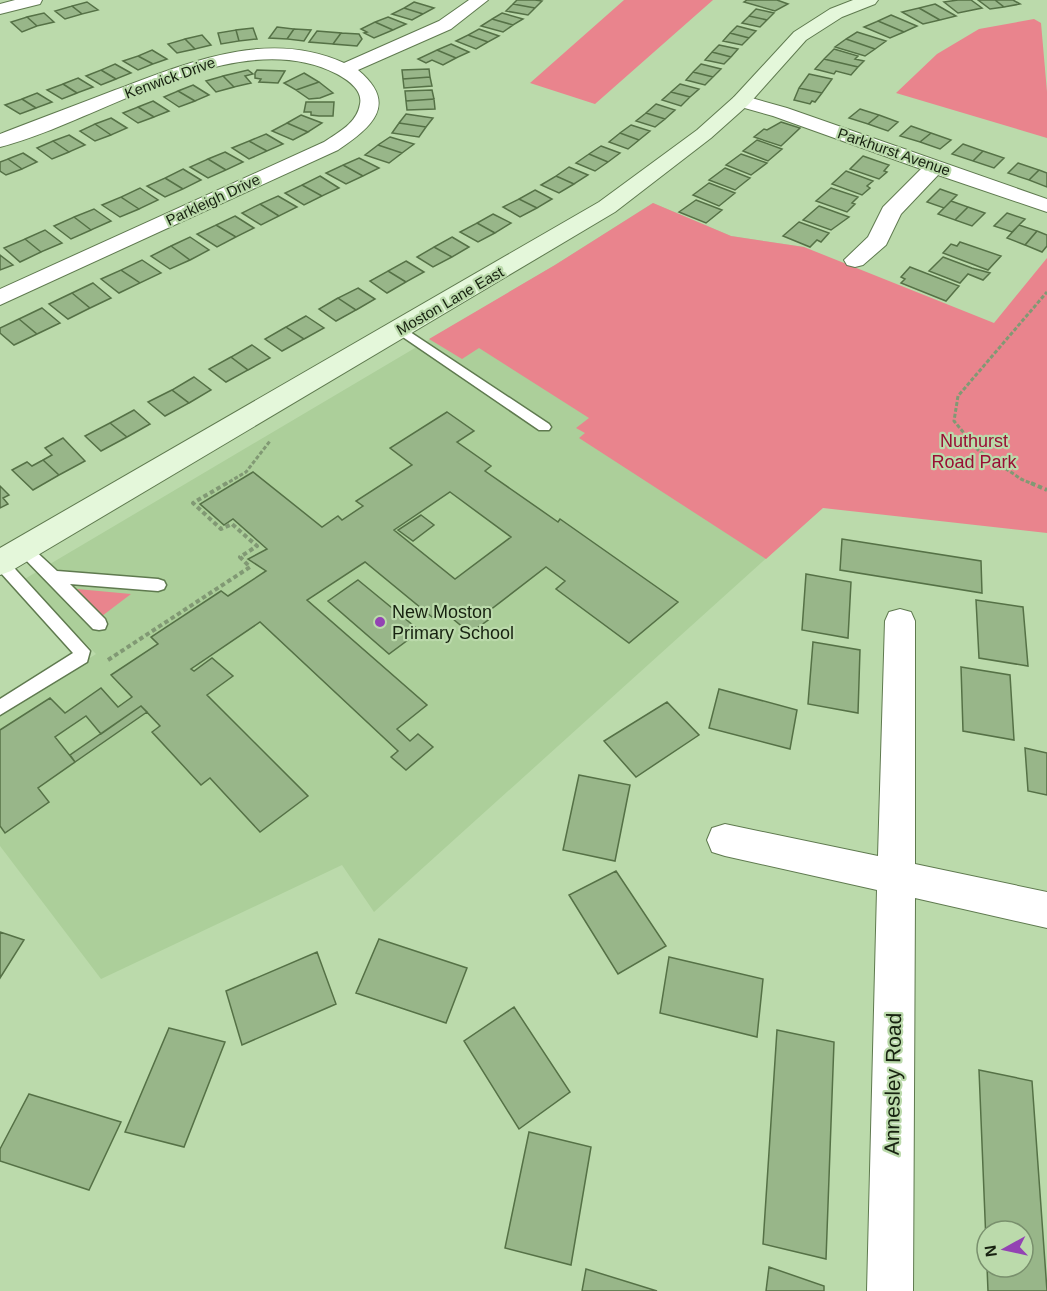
<svg xmlns="http://www.w3.org/2000/svg" width="1047" height="1291" font-family="Arial,sans-serif">
<style>
.built{fill:#accf9a}
.green{fill:#e9848d}
.building{fill:#98b689;stroke:#557146;stroke-width:1.5;fill-rule:evenodd}
.lines{fill:none;stroke-linecap:round;stroke-linejoin:round}
.lane-casing{stroke:#5f7a4f;stroke-width:3}
.street-casing{stroke:#5f7a4f;stroke-width:2}
.secondary-casing{stroke:#5f7a4f;stroke-width:2}
.path-far1{stroke:#819974;stroke-width:3;stroke-dasharray:4 2;stroke-linecap:butt}
.path{stroke:#819974;stroke-width:4;stroke-dasharray:4.5 3;stroke-linecap:butt}
.lane{fill:#fff;fill-rule:evenodd}
.street{fill:#fff;fill-rule:evenodd}
.secondary{fill:#e4f7da;fill-rule:evenodd}
.poi-dot{fill:#9343b3;stroke:#bbdaab;stroke-width:2}
.labels{text-anchor:middle;stroke-width:4.5;stroke-linejoin:round;paint-order:stroke}
.far-street-label{font-size:15px;fill:#172210;stroke:#bbdaab}
.park-label{font-size:18px;fill:#990f34;stroke:#bbdaab}
.poi-label{font-size:18px;fill:#172210;stroke:#bbdaab;text-anchor:start}
.near-street-label{font-size:21px;fill:#172210;stroke:#bbdaab}
</style>
<rect width="100%" height="100%" fill="#bbdaab"/>
<path class="built" d="M653,203L731,236L804,247L822,508L374,912L342,865L101,979L0,846V716L96,654L23,580L555,265Z"/>
<path class="green" d="M624,0H713L595,104L530,83Z
M1034,19L1041,23L1047,92V138L896,93L937,54L979,29Z
M653,203L731,236L804,247L994,323L1047,258V533L823,508L766,559L579,438L585,433L576,428L589,418L479,348L462,359L429,339L555,265Z
M77,589L131,594L102,616Z"/>
<path class="building" d="M517,0H535L542,1L535,8L513,4Z
M747,0H777L788,4L775,11L744,2Z
M958,0H971L982,8L958,13L944,2Z
M978,0H995L1004,7L990,9Z
M995,0H1013L1020,4L1004,7Z
M87,2L98,10L82,14L72,6Z
M414,2L434,8L423,14L404,8Z
M513,4L535,8L528,15L506,11Z
M935,4L956,16L940,20L919,8Z
M72,6L82,14L65,19L55,11Z
M404,8L423,14L412,20L392,14Z
M919,8L940,20L923,24L902,12Z
M756,9L774,13L767,20L749,16Z
M44,13L54,22L37,26L27,17Z
M502,13L523,19L513,25L492,19Z
M891,15L917,26L904,32L878,21Z
M749,16L767,20L760,27L742,23Z
M27,17L37,26L22,32L11,22Z
M388,17L406,24L393,30L375,22Z
M492,19L513,25L503,32L481,26Z
M878,21L904,32L890,38L864,27Z
M375,22L393,30L374,38L364,33L367,32L361,29Z
M737,26L756,31L749,38L730,33Z
M277,27L294,29L287,39L269,38Z
M253,28L257,39L239,41L236,30Z
M294,29L311,30L304,41L287,39Z
M479,29L499,36L488,42L468,35Z
M236,30L239,41L221,44L218,33Z
M317,31L341,33L333,44L309,42Z
M857,32L886,41L875,49L846,39Z
M341,33L359,34L362,39L357,46L333,44Z
M730,33L749,38L742,45L723,41Z
M202,35L211,45L195,49L185,39Z
M468,35L488,42L476,49L456,41Z
M185,39L195,49L177,53L168,44Z
M846,39L875,49L865,56L835,47Z
M451,44L469,52L456,58L437,50Z
M719,45L738,49L731,57L712,52Z
M834,49L858,56L855,59L864,61L858,67L824,59Z
M152,50L167,59L153,64L138,56Z
M437,50L456,58L443,65L432,60L426,63L418,59Z
M712,52L731,57L724,64L705,60Z
M138,56L153,64L138,70L123,61Z
M824,59L858,67L851,75L836,71L834,74L815,69Z
M115,64L131,73L116,79L101,70Z
M701,64L721,69L713,77L693,72Z
M429,69L430,77L403,79L402,70Z
M101,70L116,79L101,85L86,76Z
M248,70L253,74L245,76L251,83L234,87L223,76Z
M257,70L285,71L278,83L259,82L261,79L255,78V73Z
M693,72L713,77L705,85L686,80Z
M304,73L319,82L296,90L284,83Z
M809,74L832,79L822,93L799,88Z
M223,76L234,87L216,92L206,81Z
M430,77L432,86L404,88L403,79Z
M78,78L93,87L77,93L63,84Z
M319,82L333,93L320,98L309,99L296,90Z
M63,84L77,93L62,99L47,90Z
M680,84L699,89L690,97L671,92Z
M193,85L209,95L195,101L178,91Z
M799,88L822,93L815,102L812,101L810,104L794,100Z
M432,90L434,99L406,101L405,91Z
M178,91L195,101L179,107L164,97Z
M671,92L690,97L681,106L662,100Z
M37,93L52,102L36,108L22,99Z
M22,99L36,108L20,114L5,105Z
M434,99L435,109L407,110L406,101Z
M153,101L169,111L154,117L138,107Z
M306,102H334L333,116H319L311,115V112H304Z
M656,104L675,110L665,119L646,113Z
M138,107L154,117L138,123L123,113Z
M860,109L879,115L868,124L849,118Z
M646,113L665,119L655,127L636,121Z
M406,114L433,118L426,127L399,123Z
M301,115L322,123L308,132L287,123Z
M879,115L898,122L888,131L868,124Z
M111,118L127,128L111,135L95,124Z
M781,122L800,128L781,146L754,137L764,129L767,130Z
M287,123L308,132L293,140L272,131Z
M399,123L426,127L419,137L392,133Z
M95,124L111,135L95,141L80,131Z
M631,125L650,131L639,140L620,133Z
M911,126L931,133L920,142L900,136Z
M620,133L639,140L628,149L609,142Z
M931,133L951,140L940,149L920,142Z
M266,134L283,144L267,151L249,141Z
M69,135L85,145L69,152L53,141Z
M390,137L414,144L402,153L378,145Z
M757,140L782,149L768,161L743,151Z
M53,141L69,152L52,159L37,148Z
M249,141L267,151L249,159L232,148Z
M963,144L983,151L973,161L952,154Z
M378,145L402,153L389,163L365,155Z
M601,146L620,153L608,162L589,154Z
M983,151L1004,158L994,168L973,161Z
M225,152L243,162L226,170L208,159Z
M23,153L37,162L22,169L8,159Z
M589,154L608,162L595,171L576,163Z
M741,154L767,163L751,175L726,165Z
M863,156L889,165L884,171L887,172L879,179L850,169Z
M359,158L379,168L363,176L343,165Z
M8,159L22,169L6,175L0,171V162Z
M208,159L226,170L208,178L190,167Z
M1018,163L1039,170L1029,180L1008,173Z
M343,165L363,176L346,184L326,173Z
M569,167L588,175L574,184L556,176Z
M725,168L750,178L735,190L709,180Z
M183,169L201,180L183,189L165,178Z
M1039,170L1047,173V187L1029,180Z
M846,171L873,181L867,186L870,188L862,195L832,184Z
M320,176L339,188L322,196L302,185Z
M556,176L574,184L559,193L541,185Z
M165,178L183,189L165,197L147,186Z
M709,183L735,193L719,206L693,195Z
M302,185L322,196L304,205L285,193Z
M140,188L158,200L139,209L121,197Z
M831,188L858,197L852,203L855,204L847,212L816,201Z
M940,189L957,195L944,208L927,202Z
M535,190L552,199L537,208L519,199Z
M278,196L297,207L279,216L260,204Z
M121,197L139,209L120,217L102,205Z
M519,199L537,208L520,217L503,207Z
M696,200L722,210L706,223L679,212Z
M951,201L968,207L955,220L938,214Z
M260,204L279,216L261,225L242,213Z
M819,206L849,217L831,230L803,220Z
M968,207L985,213L972,226L955,220Z
M94,209L111,221L91,230L74,217Z
M1007,213L1025,219L1012,232L994,226Z
M493,214L511,223L495,233L477,223Z
M235,216L254,228L236,237L216,225Z
M74,217L91,230L71,239L54,226Z
M799,222L829,233L821,242L817,240L810,247L783,236Z
M477,223L495,233L478,242L460,232Z
M216,225L236,237L217,247L197,234Z
M1019,225L1037,231L1025,245L1007,238Z
M45,230L62,243L41,252L25,239Z
M1037,231L1047,235V246L1042,252L1025,245Z
M190,237L209,250L190,260L171,246Z
M452,237L469,247L452,257L434,247Z
M25,239L41,252L20,262L4,248Z
M960,242L1001,256L988,270L943,253L951,244L957,246Z
M171,246L190,260L170,269L151,256Z
M434,247L452,257L433,267L417,257Z
M0,255L13,265L0,270Z
M943,257L972,268L990,273L983,280L968,274L960,283L929,271Z
M142,260L161,273L140,283L121,270Z
M406,261L424,272L406,282L388,271Z
M910,267L959,286L946,301L901,283L905,279L901,277Z
M121,270L140,283L119,293L101,279Z
M388,271L406,282L387,293L370,281Z
M93,283L111,298L90,308L72,293Z
M358,288L375,299L356,310L338,298Z
M72,293L90,308L68,319L49,304Z
M338,298L356,310L336,321L319,309Z
M42,308L60,323L37,334L19,319Z
M306,316L324,328L304,339L286,327Z
M19,319L37,334L14,345L0,333V328Z
M286,327L304,339L282,351L265,339Z
M252,345L270,358L248,370L231,357Z
M231,357L248,370L226,382L209,369Z
M194,377L211,390L189,403L172,390Z
M172,390L189,403L165,416L148,402Z
M134,410L150,424L127,437L110,423Z
M447,412L474,431L457,442L491,466L485,471L558,522L560,519L678,602L629,643L556,589L565,581L546,567L485,614L491,618L470,633L442,610L432,617L365,562L307,600L427,705L397,729L410,741L418,734L433,747L406,770L391,757L398,751L260,622L191,669L194,671L212,658L233,676L207,695L308,796L260,832L210,778L201,785L152,732L160,726L141,706L101,734L86,716L55,737L75,762L38,788L49,802L5,833L0,826V730L50,698L65,713L101,688L118,707L132,697L111,675L158,644L151,637L221,591L228,596L266,571L248,559L267,549L233,519L224,525L200,504L253,472L322,527L338,516L342,520L363,506L356,501L412,465L390,448ZM450,492L511,537L455,579L394,530Z
M110,423L127,437L101,451L85,436Z
M63,438L85,461L59,475L43,460L52,455L45,448Z
M43,460L59,475L33,490L12,470L27,462L32,466Z
M0,486L9,495L3,498L8,504L0,508Z
M421,515L434,525L413,541L398,530Z
M842,539L981,561L982,593L840,570Z
M806,574L851,582L848,638L802,630Z
M358,580L420,631L389,654L328,601Z
M976,600L1023,607L1028,666L979,658Z
M813,642L860,650L858,713L808,704Z
M961,667L1010,675L1014,740L963,731Z
M719,689L797,710L790,749L709,728Z
M667,702L699,735L636,777L604,741Z
M141,706L147,712L75,762L70,755Z
M1025,748L1047,753V795L1028,791Z
M579,775L630,785L615,861L563,850Z
M616,871L666,946L618,974L569,895Z
M0,932L24,940L0,978Z
M379,939L467,968L446,1023L356,993Z
M317,952L336,1004L242,1045L226,991Z
M669,957L763,979L757,1037L660,1013Z
M514,1007L570,1092L519,1129L464,1041Z
M169,1028L225,1042L184,1147L125,1132Z
M777,1030L834,1042L826,1259L763,1244Z
M979,1070L1032,1081L1047,1291H988ZM987,1231H1023V1267H987Z
M29,1094L121,1122L89,1190L0,1161V1149Z
M529,1132L591,1147L571,1265L505,1248Z
M769,1267L824,1286V1291H766Z
M586,1269L657,1291H582Z"/>
<g class="lines">
<defs>
<path id="lane" d="M401,326L549,424L551,427L549,430H539L397,333L395,330Z
M24,543L29,545L57,571L158,579L164,581L166,585L164,589L158,591L70,584L105,619L107,624L105,629L99,630L93,629L19,553L16,549L19,545Z
M0,557L6,559L90,651L87,662L0,715V699L73,653L0,572Z"/>
<path id="street" d="M15,0H42L40,4L0,14V4Z
M469,0H488L451,29L358,70C399,104 372,127 338,150L0,305V289L324,142C339,132 357,123 360,104C363,90 348,80 337,74C236,22 99,122 0,147V134C38,119 77,105 115,90C187,63 268,28 344,63L439,21Z
M741,95L787,108L1047,199V212L938,175L901,214L886,245L863,265L855,267L847,265L844,260L868,237L883,207L921,169L773,116L734,105L732,101L734,97Z
M900,609L911,612L915,621V864L1047,892V928L915,898L913,1291H867L877,890L725,856L712,852L707,840L712,828L725,824L878,856L885,621L889,612Z"/>
<path id="secondary" d="M853,0H878L875,4L842,17L806,40L748,105L711,138L615,212L11,571L0,575V548L599,202L697,130L734,97L794,32L830,9Z"/>
</defs>
<use href="#lane" class="lane-casing"/>
<use href="#street" class="street-casing"/>
<use href="#secondary" class="secondary-casing"/>
<path class="path-far1" d="M224,485L246,472L270,441
M1035,485L1021,479L978,450L954,421L958,396L1047,292"/>
<path class="path" d="M1031,483L1047,490
M108,660L250,567L240,557L257,546L232,524L221,529L193,503L227,483"/>
<use href="#lane" class="lane"/>
<use href="#street" class="street"/>
<use href="#secondary" class="secondary"/>
</g>
<circle class="poi-dot" cx="380" cy="622" r="6"/>
<g class="labels">
<g class="far-street-label">
<text transform="translate(170 78) rotate(-20)" y="5">Kenwick Drive</text>
<text transform="translate(894 152) rotate(19)" y="5">Parkhurst Avenue</text>
<text transform="translate(213 200) rotate(-25)" y="5">Parkleigh Drive</text>
<text transform="translate(450 301) rotate(-30)" y="5">Moston Lane East</text>
</g>
<g class="park-label">
<text x="974" y="447">Nuthurst<tspan x="974" dy="21">Road Park</tspan></text>
</g>
<g class="poi-label">
<text x="392" y="618">New Moston<tspan x="392" dy="21">Primary School</tspan></text>
</g>
<g class="near-street-label">
<text transform="translate(893 1084) rotate(-89)" y="7">Annesley Road</text>
</g>
</g>
<g transform="translate(1005 1249) rotate(262)"><circle r="28" fill="#bbdaab" stroke="#79906d" stroke-width="1.5"/>
<path d="M0-4.5L10 22L0 15L-10 22Z" fill="#9343b3"/>
<text y="-9" font-size="16" font-weight="bold" text-anchor="middle" fill="#172210">N</text>
</g>
</svg>
